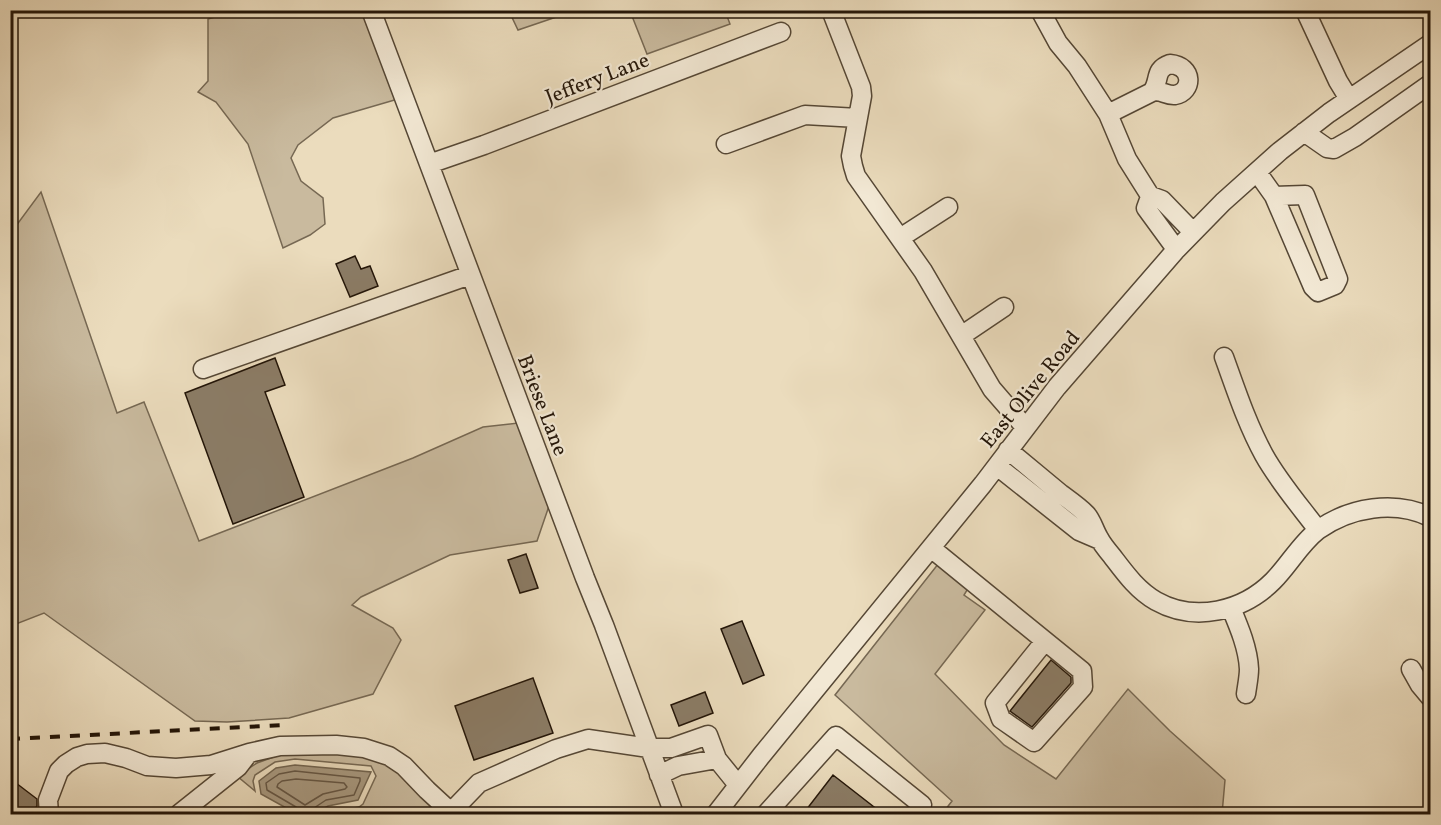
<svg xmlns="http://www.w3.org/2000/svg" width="1441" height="825" font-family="Vollkorn,serif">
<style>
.green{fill:#c9ba9e;stroke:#766853;stroke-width:1.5}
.water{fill:#a7987f;stroke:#72644f;stroke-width:1.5}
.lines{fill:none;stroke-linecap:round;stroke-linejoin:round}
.shore{stroke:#655644;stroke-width:1.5}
.building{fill:#8b7c66;stroke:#231508;stroke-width:1.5}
.minor-casing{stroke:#554735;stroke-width:21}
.minor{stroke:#f2e8d4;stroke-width:18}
.rail{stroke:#231508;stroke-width:4;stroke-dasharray:10 10;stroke-linecap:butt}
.labels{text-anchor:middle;stroke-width:4.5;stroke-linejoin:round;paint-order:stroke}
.street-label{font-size:21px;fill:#231508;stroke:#f2e8d4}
</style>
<rect width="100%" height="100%" fill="#ebdcbd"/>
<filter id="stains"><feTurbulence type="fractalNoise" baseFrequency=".00333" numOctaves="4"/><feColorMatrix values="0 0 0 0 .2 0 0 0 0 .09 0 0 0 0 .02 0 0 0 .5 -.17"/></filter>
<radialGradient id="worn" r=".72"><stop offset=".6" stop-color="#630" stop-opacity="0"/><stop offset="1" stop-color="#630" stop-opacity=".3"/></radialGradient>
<path class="green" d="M365,10L398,99L333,118L298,145L291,158L301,181L323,198L325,224L310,235L283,248L248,144L216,102L198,92L208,81V19L235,11Z
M509,11H574L518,30Z
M630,11H725L730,24L647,54Z
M41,192L117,413L144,402L199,541L413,458L483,427L518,423L550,503L537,541L450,555L361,597L352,605L393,628L401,640L373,694L289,718L227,722L195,721L44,613L11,626L10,234Z
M946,554L975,577L964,595L985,610L935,674L1004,745L1056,779L1128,689L1170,731L1225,780L1222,814H942L952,801L835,695Z
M290,751L379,755L445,814H327L331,812L359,807L363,804L376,776L371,766L295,759L275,762L255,775L253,781L255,791L237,776L257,763Z"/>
<path class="water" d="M295,765L371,772L358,800L328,806L314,814H297L261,794L259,781L276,768Z"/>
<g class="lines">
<path class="shore" d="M296,779L344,783L347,787L345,789L323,794L305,805L277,787L278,784L282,781Z
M299,814V811L296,807L267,790L266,783L279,774L295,771L360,778V781L354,795L326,800L314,808L312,814"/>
</g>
<path class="building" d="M355,256L361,269L370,266L378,286L350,297L336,264Z
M275,358L285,385L265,392L304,497L233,524L185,393Z
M526,554L538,588L520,593L508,560Z
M742,621L764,675L743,684L721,629Z
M1051,660L1071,677V683L1032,727L1010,711Z
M533,678L553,733L474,760L455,706Z
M705,692L713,713L679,726L671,705Z
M833,775L883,814H803Z
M16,783L37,799V806L31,814H10V790Z"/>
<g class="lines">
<defs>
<path id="minor" d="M371,10L585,578L604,625L674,814
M831,10L861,87L862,96L851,156L853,166L856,176L923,271L992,389L1025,427
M1040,10L1058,43L1077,66L1108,114L1127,159L1149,194L1151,196L1162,200L1193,232
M1305,10L1338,81L1349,99
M1170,64C1194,66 1193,92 1175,95C1166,96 1161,89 1152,92C1161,80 1153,70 1170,64Z
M1108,114L1152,92
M1304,132L1327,148L1334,149L1355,137L1430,84
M726,144L805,115L858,118
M429,164L484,145L781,32
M1257,172L1274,196L1313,287L1318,292L1335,285L1338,279L1305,195L1274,196
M1149,194L1150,197L1146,208L1176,249
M900,238L948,207
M961,336L1004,307
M1224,357C1236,390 1247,424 1264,455C1279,482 1300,506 1318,530
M203,369L470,275
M1008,450C1026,465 1043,479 1061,494C1069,500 1078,506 1086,514C1092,520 1094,530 1099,538C1102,544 1107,550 1112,556C1125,573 1137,590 1156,601C1195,623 1243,611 1273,581C1289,565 1300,544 1318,530C1350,507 1395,500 1430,517
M997,466L1079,531L1100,540
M931,548L1082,671L1083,687L1034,742L1001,719L995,703L1045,641
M1231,608C1239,627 1248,648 1249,669C1249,677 1247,686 1246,694
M1411,669L1420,685L1430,697
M659,775L678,766L717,759L738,785
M451,812L479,783L556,749L588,739L649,748H671L708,735L717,759
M49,814L48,800L59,771L66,764L77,757L87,754L105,753L126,758L147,766L176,768L211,765L249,753L280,746L336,745L364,748L389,756L404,766L427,790L453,814
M179,814L238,767L248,754
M716,814L761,756L983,484L1057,387L1175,251L1223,202L1280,151L1329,113L1430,44
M766,814L836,736L922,805"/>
</defs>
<use href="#minor" class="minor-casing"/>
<use href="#minor" class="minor"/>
<path class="rail" d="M10,739L284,725"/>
</g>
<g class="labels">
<g class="street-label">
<text transform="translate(597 78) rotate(-21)" y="7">Jeffery Lane</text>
<text transform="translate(1030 389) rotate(-51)" y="7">East Olive Road</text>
<text transform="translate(543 405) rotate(69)" y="7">Briese Lane</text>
</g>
</g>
<rect width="1441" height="825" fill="none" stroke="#ebdcbd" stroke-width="36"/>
<rect x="12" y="12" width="1417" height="801" fill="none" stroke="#231508" stroke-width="3"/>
<rect x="18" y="18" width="1405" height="789" fill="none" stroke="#231508" stroke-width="1.5"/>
<rect width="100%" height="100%" filter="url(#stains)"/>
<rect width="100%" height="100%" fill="url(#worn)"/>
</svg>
